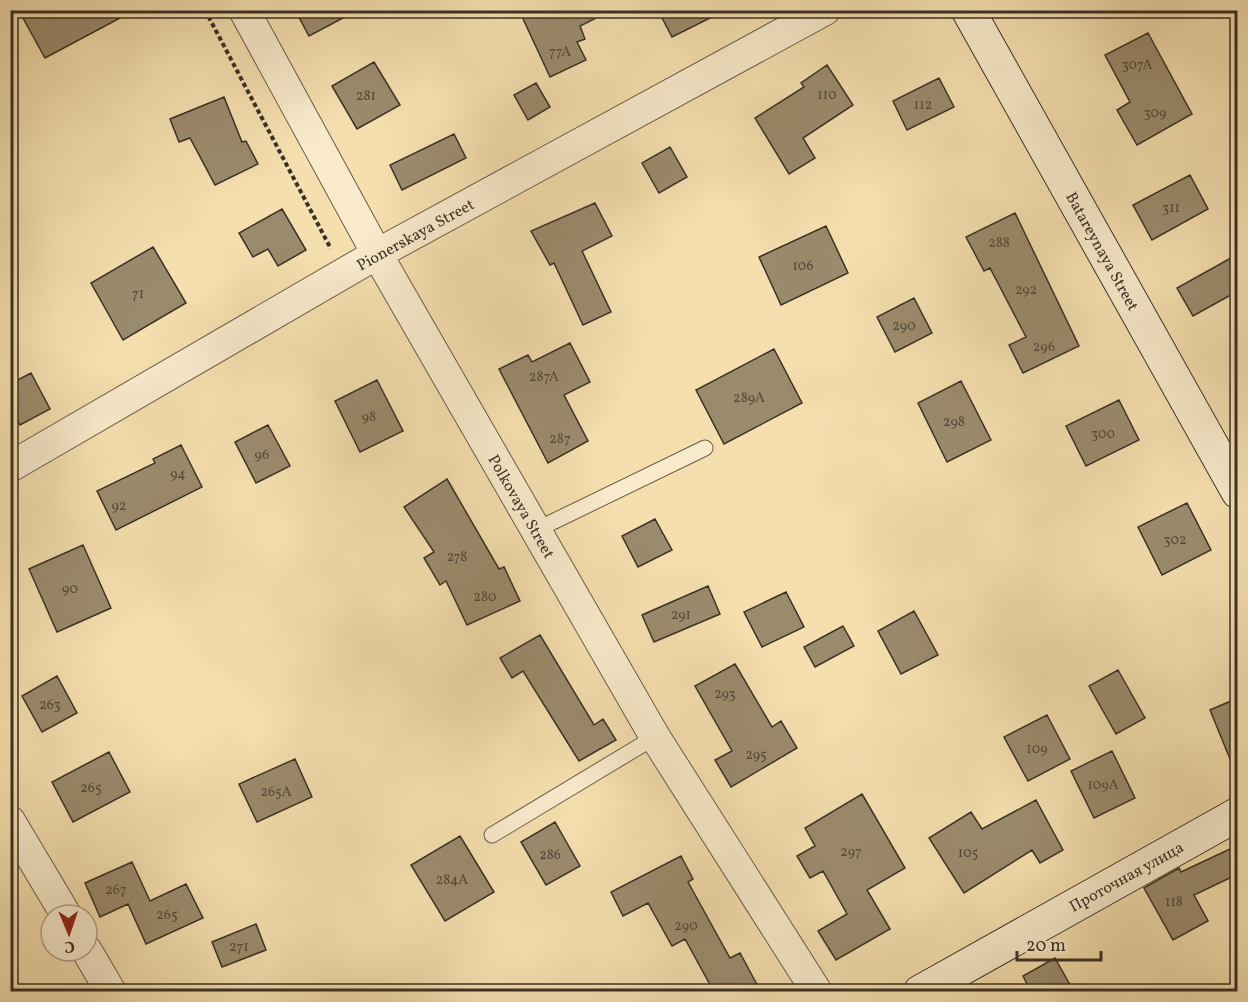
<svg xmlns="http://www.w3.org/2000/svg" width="1248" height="1002" font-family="Vollkorn,serif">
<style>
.building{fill:#9b8b6d;stroke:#3a3126;stroke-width:1.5}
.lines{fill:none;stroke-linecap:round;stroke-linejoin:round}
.lane-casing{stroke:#695c48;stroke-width:17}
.street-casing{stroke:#695c48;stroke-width:32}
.secondary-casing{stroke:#3a3126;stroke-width:35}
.path{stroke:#3a3126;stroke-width:4;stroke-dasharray:4.5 3;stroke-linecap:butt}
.lane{stroke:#f8eacb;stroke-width:15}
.street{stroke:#f8eacb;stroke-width:30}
.secondary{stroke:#f8eacb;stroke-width:33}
.labels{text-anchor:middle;stroke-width:4.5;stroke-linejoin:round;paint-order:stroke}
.number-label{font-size:14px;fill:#524838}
.street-label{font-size:16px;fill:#3a3126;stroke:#f8eacb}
</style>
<rect width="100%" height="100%" fill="#f5dfaf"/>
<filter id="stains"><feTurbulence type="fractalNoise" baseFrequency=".00333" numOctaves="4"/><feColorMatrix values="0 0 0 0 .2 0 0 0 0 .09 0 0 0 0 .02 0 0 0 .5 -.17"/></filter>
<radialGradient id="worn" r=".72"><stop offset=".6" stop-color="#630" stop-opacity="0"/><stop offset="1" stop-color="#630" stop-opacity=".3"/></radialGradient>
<path class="building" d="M37,10H135L45,58L23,18Z
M295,10H358L309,36Z
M519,10H612L580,26L585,39L577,42L586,60L550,77Z
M658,10H726L672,37Z
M1148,33L1192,114L1137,145L1117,110L1130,102L1105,55Z
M374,62L400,105L357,129L332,86Z
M827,65L853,105L803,138L815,158L789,174L755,118L804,87L801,83Z
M939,78L954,107L907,130L893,101Z
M536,83L550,107L528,120L514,95Z
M224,97L242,142L246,141L258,164L215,185L190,138L179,142L170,119Z
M454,134L466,158L402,190L390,165Z
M670,147L687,177L659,193L642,163Z
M1190,175L1208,209L1152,240L1133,205Z
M595,203L612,236L582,251L611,312L583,325L554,263L550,265L531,231Z
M282,209L306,250L278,266L268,249L253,257L239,233Z
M1015,213L1079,346L1023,373L1009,345L1026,337L990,268L984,271L966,237Z
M826,226L848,273L781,305L759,257Z
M153,247L186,303L123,340L91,283Z
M1238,254V291L1193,316L1177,288Z
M914,298L932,333L895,352L877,317Z
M570,343L590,382L564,395L588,441L548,463L499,369L528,355L532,362Z
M774,349L802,403L724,444L696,390Z
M31,373L50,409L20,425L10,407V384Z
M377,380L403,431L360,452L335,401Z
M961,381L991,440L947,462L918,403Z
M1119,400L1139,440L1086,466L1066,426Z
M268,425L290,466L256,483L235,442Z
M181,445L202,487L116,530L97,491L155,463L153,459Z
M447,479L499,569L504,567L520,601L467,625L446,581L440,585L424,558L434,552L404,507Z
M1187,503L1211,550L1162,575L1138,527Z
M655,519L672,550L638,567L622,536Z
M83,545L111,608L57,632L29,569Z
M708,586L720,614L654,642L642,615Z
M786,592L804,627L762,647L744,612Z
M914,611L938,655L901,674L878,631Z
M843,626L854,646L815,667L804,647Z
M540,635L594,725L603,719L616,740L579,761L523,671L512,678L500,658Z
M735,664L772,727L781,721L797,748L731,787L715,760L732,751L695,686Z
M1118,670L1145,718L1116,734L1089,686Z
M57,676L77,713L42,732L22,696Z
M1238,698V776H1237L1210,710Z
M1047,715L1070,759L1028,781L1004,737Z
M1112,751L1135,798L1094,818L1071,771Z
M109,752L130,792L73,822L52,782Z
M295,759L312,797L257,822L239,784Z
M862,794L905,868L867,890L890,929L836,960L818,931L847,914L823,871L810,878L797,856L815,846L805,828Z
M1036,800L1063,850L1040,863L1032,850L964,893L929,838L971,812L982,829Z
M555,822L580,866L546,885L521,842Z
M460,836L494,892L445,921L411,865Z
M1230,849L1238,863V874L1194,895L1208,921L1173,940L1144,888L1179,868L1181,872Z
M681,856L693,879L688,882L730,958L740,953L761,992H714L685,939L672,946L648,903L623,916L611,892Z
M132,862L150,901L186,884L203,918L146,944L128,904L100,917L85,883Z
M256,924L266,950L222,967L212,942Z
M1055,958L1074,992H1031L1023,976Z"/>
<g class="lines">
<defs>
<path id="lane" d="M536,530L705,448
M492,835L655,737"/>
<path id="street" d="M244,10L377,254L655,737L817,992
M10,467L377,254L825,10
M10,821L66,915
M87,951L111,992"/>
<path id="secondary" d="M968,10L1238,492
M920,992L1238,814"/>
</defs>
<use href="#lane" class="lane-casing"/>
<use href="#street" class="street-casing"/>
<use href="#secondary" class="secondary-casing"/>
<path class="path" d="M205,10L331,249"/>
<use href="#lane" class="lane"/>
<use href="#street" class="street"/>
<use href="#secondary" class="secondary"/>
</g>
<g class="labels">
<g class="number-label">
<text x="560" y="56">77А</text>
<text x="1137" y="69">307А</text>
<text x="827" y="99">110</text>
<text x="366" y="100">281</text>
<text x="923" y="109">112</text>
<text x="1155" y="117">309</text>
<text x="1171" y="212">311</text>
<text x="999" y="247">288</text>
<text x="803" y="270">106</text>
<text x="1026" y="294">292</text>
<text x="138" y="298">71</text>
<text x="904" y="330">290</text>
<text x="1044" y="351">296</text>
<text x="544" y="381">287А</text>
<text x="749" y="402">289А</text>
<text x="369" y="421">98</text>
<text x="954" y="426">298</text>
<text x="1103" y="438">300</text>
<text x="560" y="443">287</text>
<text x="262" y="459">96</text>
<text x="178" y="478">94</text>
<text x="119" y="510">92</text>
<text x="1175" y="544">302</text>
<text x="457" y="561">278</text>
<text x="70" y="593">90</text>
<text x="485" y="601">280</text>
<text x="681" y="619">291</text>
<text x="725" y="698">293</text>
<text x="50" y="709">263</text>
<text x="1037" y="753">109</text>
<text x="756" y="759">295</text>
<text x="1103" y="789">109А</text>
<text x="91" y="792">265</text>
<text x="276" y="796">265А</text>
<text x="851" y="856">297</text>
<text x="968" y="857">105</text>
<text x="550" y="859">286</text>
<text x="452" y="884">284А</text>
<text x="116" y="894">267</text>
<text x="1174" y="906">118</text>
<text x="167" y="919">265</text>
<text x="686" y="930">290</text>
<text x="239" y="951">271</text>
</g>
<g class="street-label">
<text transform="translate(415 234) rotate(-29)" y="6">Pionerskaya Street</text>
<text transform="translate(1103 251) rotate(61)" y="6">Batareynaya Street</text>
<text transform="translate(522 506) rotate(60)" y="6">Polkovaya Street</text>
<text transform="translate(1126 876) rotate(-29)" y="6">Проточная улица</text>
</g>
</g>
<rect width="1248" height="1002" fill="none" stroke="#f5dfaf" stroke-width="36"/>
<rect x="12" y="12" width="1224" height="978" fill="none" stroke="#3a3126" stroke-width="3"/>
<rect x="18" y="18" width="1212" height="966" fill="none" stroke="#3a3126" stroke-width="1.5"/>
<g transform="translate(69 933) rotate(178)"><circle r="28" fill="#f8eacb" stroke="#aca089" stroke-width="1.5"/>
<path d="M0-4.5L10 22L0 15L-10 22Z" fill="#8f2418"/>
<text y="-9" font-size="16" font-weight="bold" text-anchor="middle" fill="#3a3126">С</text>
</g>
<path d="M1017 951v9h84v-9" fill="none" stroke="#3a3126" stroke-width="3"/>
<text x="1026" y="951" font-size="18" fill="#3a3126" stroke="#f8eacb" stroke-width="4.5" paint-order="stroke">20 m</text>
<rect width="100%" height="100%" filter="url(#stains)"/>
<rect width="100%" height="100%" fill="url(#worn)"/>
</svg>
